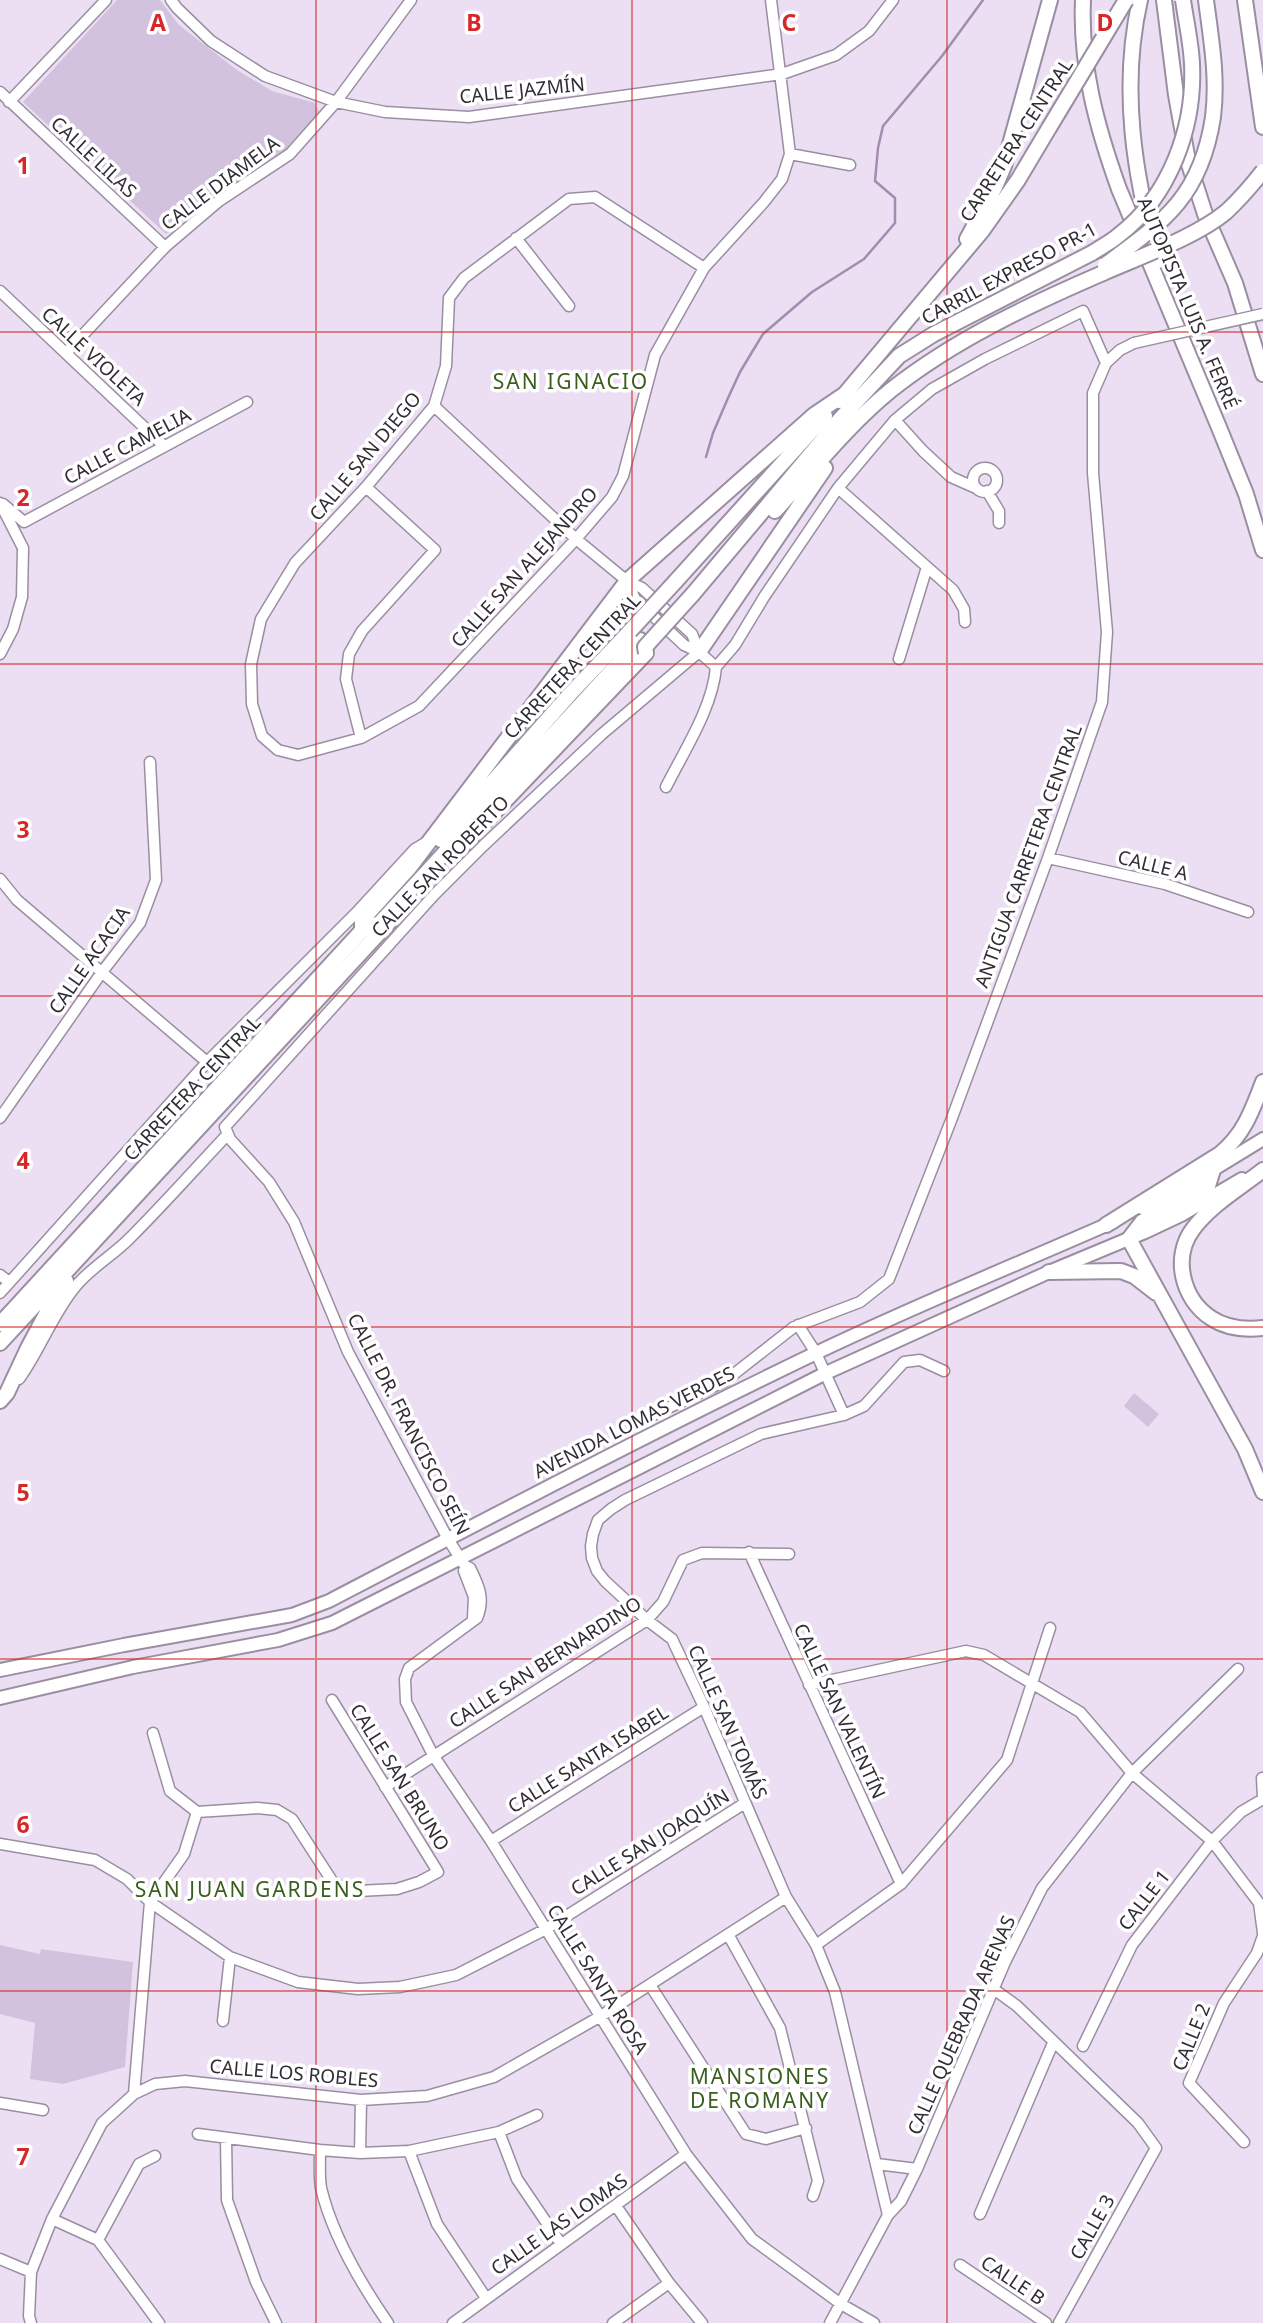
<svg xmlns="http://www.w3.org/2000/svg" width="1263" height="2323" font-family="'Noto Sans',sans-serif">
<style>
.green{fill:#d3c2de}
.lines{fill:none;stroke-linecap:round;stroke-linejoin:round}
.stream{stroke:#a38cb0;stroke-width:2.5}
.minor-casing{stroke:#9a8ea1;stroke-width:13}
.major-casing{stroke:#9a8ea1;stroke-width:16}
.highway-casing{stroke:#9a8ea1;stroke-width:18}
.minor{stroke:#fff;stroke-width:10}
.major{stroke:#fff;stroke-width:12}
.highway{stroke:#fff;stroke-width:14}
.minor-bridge-casing{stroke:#9a8ea1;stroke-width:13;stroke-linecap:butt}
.highway-bridge-casing{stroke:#9a8ea1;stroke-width:18;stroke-linecap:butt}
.minor-bridge{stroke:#fff;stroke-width:10}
.highway-bridge{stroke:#fff;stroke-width:14}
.grid{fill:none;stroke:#d62828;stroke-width:2;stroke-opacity:0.55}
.labels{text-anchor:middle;stroke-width:7;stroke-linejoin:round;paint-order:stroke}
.street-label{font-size:19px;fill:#312d34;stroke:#fff}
.neighbourhood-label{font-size:21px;letter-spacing:2px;fill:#3b5e1e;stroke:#fff}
.grid-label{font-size:23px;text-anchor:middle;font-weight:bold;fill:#d62828;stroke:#fff;stroke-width:7;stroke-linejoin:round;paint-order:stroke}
</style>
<rect width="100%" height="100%" fill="#ecdff3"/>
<path class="green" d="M117,0H160L179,25L237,70L272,91L315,103L319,112L285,150L220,190L166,234L23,102Z
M1134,1393L1159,1414L1148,1427L1124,1406Z
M0,1945L40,1954L41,1949L133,1962L125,2067L63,2084L30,2079L35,2023L0,2014Z"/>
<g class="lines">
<path class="stream" d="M706,457L713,433L728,398L740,372L763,334L812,292L864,259L895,223V198L875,181L878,148L883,126L942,56L983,0"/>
<defs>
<path id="minor" d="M171,0L177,8L211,41L265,76L336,102L385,112L469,117L782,74L836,55L869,31L893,0
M0,92L165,247
M9,102L106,0
M790,154L850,165
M516,238L569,306
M704,268L595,197L569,199L464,278L449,298L446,366L434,406L366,487L295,563L261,619L251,664L252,704L262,736L278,750L298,755L361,738L419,706L576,539L612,497L623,476L655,355L704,268L764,202L782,179L790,154L771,0
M0,291L164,446
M66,353L165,247L219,201L290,154L336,102L411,0
M434,406L576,539L627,581L642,588L692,634L699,652
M895,420L923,451L951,477L976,488
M973 480a12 12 0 1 1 24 0a12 12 0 1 1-24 0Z
M838,488L953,590L964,609L965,622
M987,491L999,511V523
M0,503L23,548L22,597L13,629L0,654
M3,504L24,522
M24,522L247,402
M627,581L635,599L684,645L699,652L716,667
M699,652L602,734L483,846L434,895L225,1127L230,1139L269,1182L294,1222L348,1352L448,1539L465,1566L470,1568C479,1586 485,1599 477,1618L409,1668L405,1679L406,1702L433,1755L491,1841L686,2154L752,2239L841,2304L874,2323
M899,659L927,567
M716,667L735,645L764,597L838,488L895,420L932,389L985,359L1083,311L1106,363
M361,738L346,679L349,654L362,631L435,550L366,487
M666,787C684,751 713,707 716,667
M1048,858L1165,884L1248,912
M0,879L17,900L207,1062
M0,1118L102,972L140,923L156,880L150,762
M0,1275L9,1282
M0,1293L207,1062L358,911L415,849L425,843
M798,1325L816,1353L844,1415
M19,1379C40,1350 52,1315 75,1287C91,1267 114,1255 131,1237C164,1204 195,1169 227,1135
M636,1423L725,1381L794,1327L860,1302L889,1279L952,1118L1048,858L1102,702L1107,632L1093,473V393L1106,363L1120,350L1134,343
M749,1552L901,1884
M465,1566L464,1571L474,1597L473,1618
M809,1685L966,1651L984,1655L1080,1712L1132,1773L1212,1841L1259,1903L1263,1933
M153,1733L170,1791L197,1812L258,1808L277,1810L292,1819L334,1884L358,1891L397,1889L419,1882L438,1872L332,1700
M1262,1778L1263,1798
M385,1787L647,1620L663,1602L683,1560L702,1553L789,1554
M491,1841L704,1707
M0,1844L95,1860L127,1879L150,1902L230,1957L298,1982L358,1989L400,1987L456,1975L546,1929L745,1803
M729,1936L780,2028L818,2181L813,2196
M816,1945L901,1884L1007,1760L1050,1628
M650,1985L746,2134L766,2139L806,2128
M995,1990L1017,2006L1138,2123L1156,2148L1059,2323
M223,2021L230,1957
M1083,2046L1132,1945L1212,1841L1241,1812L1263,1799
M134,2094L150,1902L184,1854L197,1812
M0,2103L43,2110
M499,2132L517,2179L561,2244
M198,2134L320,2150L360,2153L409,2151L499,2132L537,2115
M226,2138L227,2200L256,2282L276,2323
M1244,2142L1189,2083L1224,2003L1257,1953L1263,1936
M320,2150C320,2162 319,2176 321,2188C332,2234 361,2284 388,2323
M409,2151L437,2224L486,2298
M360,2153L361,2100
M877,2164L917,2169
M616,2206L669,2283L702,2323
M980,2214L1053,2043
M888,2215L835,1992L816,1945L786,1897L704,1707L672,1639L647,1620L605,1581L597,1571L592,1558L591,1546L593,1534L598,1520L611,1509L625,1500L761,1434L844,1415L864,1406L904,1362L920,1360L944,1371
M52,2219L98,2240L159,2323
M98,2240L139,2164L155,2156
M0,2259L31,2272
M960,2265L1046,2323
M31,2323L29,2316L31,2272L52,2219L102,2123L134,2094L155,2084L185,2081L361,2100L427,2096L494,2077L601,2016L786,1897
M453,2323L686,2154
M613,2323L669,2283
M830,2323L888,2215L901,2201L917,2169L1005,1962L1042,1888L1132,1773L1238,1669"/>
<path id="major" d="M1142,1208L1170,1196L1263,1139
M0,1670L124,1645L292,1615L329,1601C490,1517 650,1433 814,1354C912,1307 1013,1266 1113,1222
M0,1698L133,1667L278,1640L332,1623L826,1373L1049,1272L1145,1232L1181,1215L1242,1179"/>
<path id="highway" d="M1083,0C1080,66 1097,128 1119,189L1218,425L1246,494L1263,550
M1140,0C1120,88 1134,176 1158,261
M1164,0L1176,95L1188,161L1205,214L1235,283L1263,374
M1206,0C1211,39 1218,77 1213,117
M1245,0L1263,127
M967,239L995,187L1004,166L1050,0
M839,401L982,231L1018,180L1049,128
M775,511C813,470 848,425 891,390C954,340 1029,305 1103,273
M675,582L825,416
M693,594L841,418L899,356L934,334L1092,253
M640,640L380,923L362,930V920L410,867L627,581L814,415L845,394
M699,652L825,468
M441,840L570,694L630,631
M458,850L646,653
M1213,1170L1208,1186L1142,1222L1129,1239L1245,1449L1263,1492
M1263,1170C1240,1188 1211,1205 1193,1229C1172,1257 1182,1299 1211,1318C1226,1328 1245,1330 1263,1328
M1106,1225L1220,1154C1244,1134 1252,1111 1263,1082
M1049,1272L1121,1271L1134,1276L1156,1293
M0,1324L368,924
M0,1343L391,920
M0,1401L7,1393L28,1348L52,1303L66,1281"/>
</defs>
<use href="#minor" class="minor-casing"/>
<use href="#major" class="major-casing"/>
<use href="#highway" class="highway-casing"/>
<use href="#minor" class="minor"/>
<use href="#major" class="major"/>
<use href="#highway" class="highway"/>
<defs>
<path id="minor-bridge" d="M1134,343L1263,314"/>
<path id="highway-bridge" d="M1049,128L1126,0
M1092,253C1101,247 1111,242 1119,235C1170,196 1195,127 1192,64C1191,42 1186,21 1183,0
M1105,265C1165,221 1201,196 1213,117
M1103,273C1139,257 1196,237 1226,212C1240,199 1252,185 1263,171
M630,631L675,582
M646,653L645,647L693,594"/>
</defs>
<use href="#minor-bridge" class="minor-bridge-casing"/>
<use href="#highway-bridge" class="highway-bridge-casing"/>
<use href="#minor-bridge" class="minor-bridge"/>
<use href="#highway-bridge" class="highway-bridge"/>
</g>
<path class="grid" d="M316,0V2323M632,0V2323M947,0V2323M0,332H1263M0,664H1263M0,996H1263M0,1327H1263M0,1659H1263M0,1991H1263"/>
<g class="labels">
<g class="street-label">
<text transform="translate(522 90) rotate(-6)" y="7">CALLE JAZMÍN</text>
<text transform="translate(1016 140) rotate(-57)" y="7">CARRETERA CENTRAL</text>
<text transform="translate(94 157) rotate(43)" y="7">CALLE LILAS</text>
<text transform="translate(220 183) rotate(-37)" y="7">CALLE DIAMELA</text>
<text transform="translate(1009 273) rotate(-28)" y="7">CARRIL EXPRESO PR-1</text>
<text transform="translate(1188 303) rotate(67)" y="7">AUTOPISTA LUIS A. FERRÉ</text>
<text transform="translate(94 356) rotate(43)" y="7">CALLE VIOLETA</text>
<text transform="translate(127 446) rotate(-28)" y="7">CALLE CAMELIA</text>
<text transform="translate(365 456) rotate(-50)" y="7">CALLE SAN DIEGO</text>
<text transform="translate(524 567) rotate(-48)" y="7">CALLE SAN ALEJANDRO</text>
<text transform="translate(572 666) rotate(-47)" y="7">CARRETERA CENTRAL</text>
<text transform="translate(1028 856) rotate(-70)" y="7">ANTIGUA CARRETERA CENTRAL</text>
<text transform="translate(1153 865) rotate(14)" y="7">CALLE A</text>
<text transform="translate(440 866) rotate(-46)" y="7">CALLE SAN ROBERTO</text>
<text transform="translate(89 960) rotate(-55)" y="7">CALLE ACACIA</text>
<text transform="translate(192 1088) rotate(-47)" y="7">CARRETERA CENTRAL</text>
<text transform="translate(634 1422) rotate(-27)" y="7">AVENIDA LOMAS VERDES</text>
<text transform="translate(409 1424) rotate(63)" y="7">CALLE DR. FRANCISCO SEÍN</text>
<text transform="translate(545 1662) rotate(-33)" y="7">CALLE SAN BERNARDINO</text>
<text transform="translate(840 1711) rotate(65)" y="7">CALLE SAN VALENTÍN</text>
<text transform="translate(728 1722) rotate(66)" y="7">CALLE SAN TOMÁS</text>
<text transform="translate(588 1759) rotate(-32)" y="7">CALLE SANTA ISABEL</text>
<text transform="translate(400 1777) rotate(58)" y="7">CALLE SAN BRUNO</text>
<text transform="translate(650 1842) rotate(-32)" y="7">CALLE SAN JOAQUÍN</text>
<text transform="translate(1144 1900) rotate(-52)" y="7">CALLE 1</text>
<text transform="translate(598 1979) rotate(58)" y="7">CALLE SANTA ROSA</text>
<text transform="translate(961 2025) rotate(-66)" y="7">CALLE QUEBRADA ARENAS</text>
<text transform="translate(1191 2037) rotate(-68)" y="7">CALLE 2</text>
<text transform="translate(294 2073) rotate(5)" y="7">CALLE LOS ROBLES</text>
<text transform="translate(559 2224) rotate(-35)" y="7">CALLE LAS LOMAS</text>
<text transform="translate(1092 2227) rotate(-61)" y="7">CALLE 3</text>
<text transform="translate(1013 2280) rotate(34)" y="7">CALLE B</text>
</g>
<g class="neighbourhood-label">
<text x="571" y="389">SAN IGNACIO</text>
<text x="250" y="1897">SAN JUAN GARDENS</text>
<text x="760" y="2084">MANSIONES<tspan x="760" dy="24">DE ROMANY</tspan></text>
</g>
</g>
<g class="grid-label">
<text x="158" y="31">A</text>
<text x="474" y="31">B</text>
<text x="789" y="31">C</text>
<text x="1105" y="31">D</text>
<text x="23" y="174">1</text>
<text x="23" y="506">2</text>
<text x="23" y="838">3</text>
<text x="23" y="1169">4</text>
<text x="23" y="1501">5</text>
<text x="23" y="1833">6</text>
<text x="23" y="2165">7</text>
</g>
</svg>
